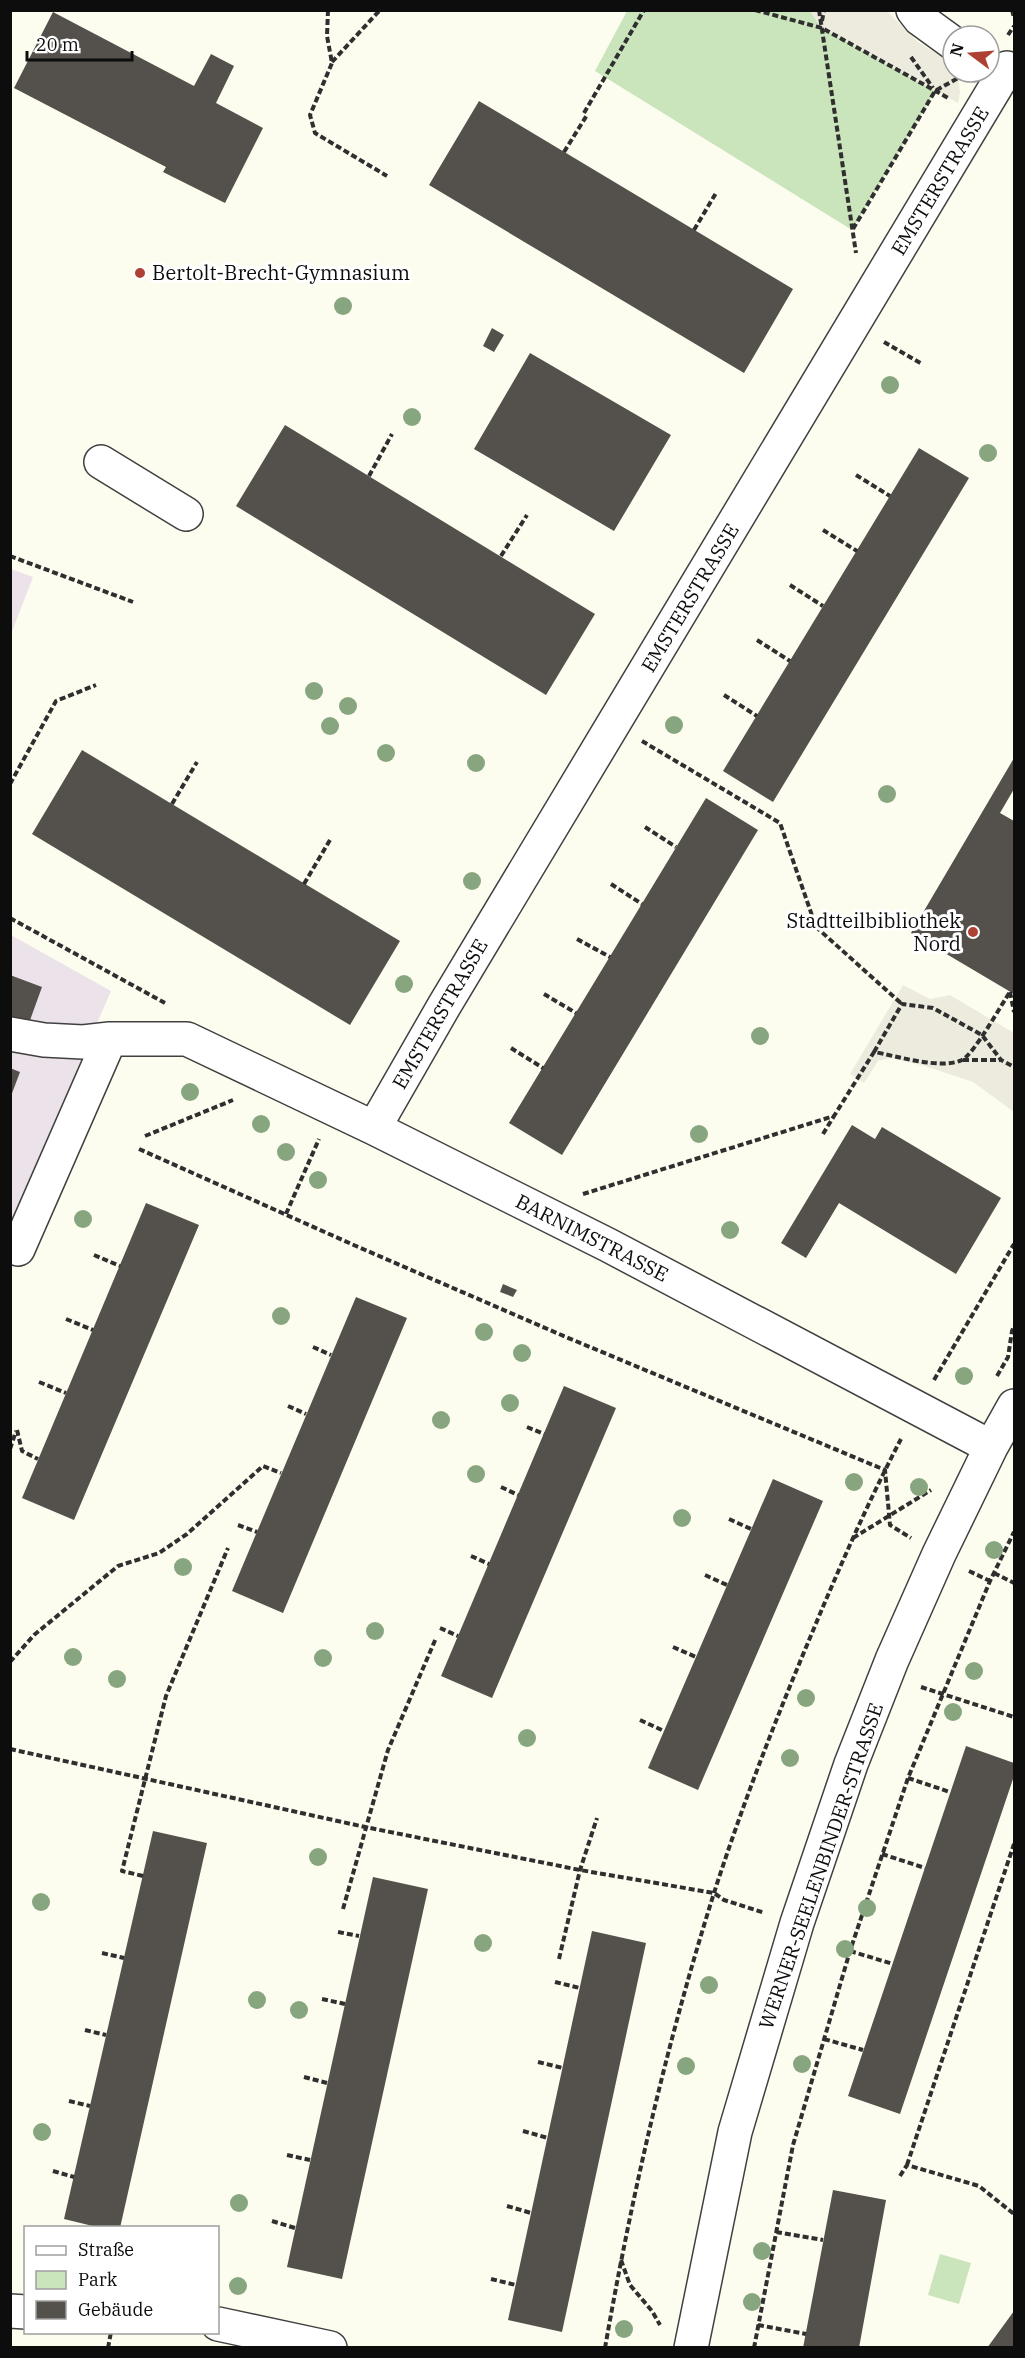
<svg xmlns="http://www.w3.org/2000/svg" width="1025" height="2358" font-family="'IBM Plex Serif',serif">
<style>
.industrial{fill:#ebe2ea}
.green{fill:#cae4bc}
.plaza{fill:#edebde}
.building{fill:#54504b}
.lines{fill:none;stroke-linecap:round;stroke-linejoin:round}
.minor-casing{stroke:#404040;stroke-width:36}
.path{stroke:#2f2f2f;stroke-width:4;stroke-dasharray:6 3;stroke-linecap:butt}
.minor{stroke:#fff;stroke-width:33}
.tree{fill:#87a67f}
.poi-dot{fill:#ae4134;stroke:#fff;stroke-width:2}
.labels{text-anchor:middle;stroke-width:6;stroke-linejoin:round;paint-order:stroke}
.street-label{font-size:20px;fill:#0d0d0d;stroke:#fff}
.poi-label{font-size:20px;fill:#0d0d0d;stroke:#fff;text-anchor:start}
</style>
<rect width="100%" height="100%" fill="#fdfdef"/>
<path class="industrial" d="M11,569L33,577L11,634Z
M11,935L111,991L11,1221Z"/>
<path class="green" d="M627,11H810L822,28L935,91L852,230L595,71Z
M940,2254L971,2263L959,2304L928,2295Z"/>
<path class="plaza" d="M810,11H887L918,42L947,60L958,78L960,92L958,103L822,28Z
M903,985L930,999L950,995L1014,1033V1112L973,1082L925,1066L891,1058L878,1061L864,1083L850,1074Z"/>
<path class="building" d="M53,12L194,86L211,54L234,66L216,103L263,128L225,203L163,172L166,167L14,88Z
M479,101L793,289L744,373L429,185Z
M492,328L504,335L494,352L483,346Z
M530,353L671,435L614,531L474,449Z
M285,425L595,614L546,695L236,506Z
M919,448L969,478L773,802L723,771Z
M82,750L400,941L350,1025L32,834Z
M1014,758V789L1000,813L1014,821V994L911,933Z
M706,798L758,830L562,1155L509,1123Z
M10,975L42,987L29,1023L10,1016Z
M10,1068L20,1072L11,1096H10Z
M852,1125L875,1139L882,1127L1001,1198L956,1274L839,1203L806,1258L781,1243Z
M146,1203L199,1225L74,1520L22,1498Z
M503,1284L517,1290L513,1297L500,1292Z
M356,1297L407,1318L283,1613L232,1591Z
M564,1386L616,1408L492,1698L441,1676Z
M773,1479L823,1501L698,1790L648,1768Z
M966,1746L1014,1763V1776L900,2114L848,2096Z
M153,1831L207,1843L120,2228H101L64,2219Z
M373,1877L428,1889L342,2279L287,2267Z
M592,1931L646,1943L562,2332L508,2320Z
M833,2190L886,2200L859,2348H803Z
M1014,2311V2348H987Z"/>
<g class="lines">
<defs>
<path id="minor" d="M913,10L920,19L953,43
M101,462L186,514
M10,1034L44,1040L83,1042L110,1039H187L374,1128L608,1245L991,1447
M374,1128L444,1006L1007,68
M18,1249L110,1039
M10,2311L26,2312
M218,2324L330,2348
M691,2348L735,2132L797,1923L851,1764L892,1660L939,1554L991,1447L1014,1406"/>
</defs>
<use href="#minor" class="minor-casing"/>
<path class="path" d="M328,10L327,36L332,63L310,115L315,133L387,176
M755,10L822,28L950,99
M819,10L856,253
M1012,10L1014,18
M822,21L824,10
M1008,35L1014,26
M911,57L933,88
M332,62L380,10
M584,113L644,10
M564,152L587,115
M853,229L935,91L958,78
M694,230L716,193
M884,342L922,364
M856,475L890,496
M369,476L392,434
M823,530L857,551
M10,556L133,602
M501,556L527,515
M790,585L823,606
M757,640L790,661
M724,695L757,716
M642,741L780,823L816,927L902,1004
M10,784L56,701L96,685
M172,804L197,762
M645,827L676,847
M304,884L330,840
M611,884L642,904
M10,918L165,1003
M577,939L610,957
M1010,992L1014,1012
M544,994L576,1013
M511,1048L543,1068
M874,1052L902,1004L933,1008L982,1035L1001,1060L1014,1067
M963,1060H1000
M823,1134L834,1116
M145,1136L233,1100
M139,1149L356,1246L566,1337L885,1470L890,1525L911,1538
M583,1194L834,1116L874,1052C897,1056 941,1070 962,1060C974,1054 1001,1005 1010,992
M286,1214L319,1139
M94,1255L120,1266
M66,1319L93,1330
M313,1347L331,1355
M997,1376L1008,1357L1012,1331L1014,1326
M934,1380L1014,1244
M39,1382L66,1393
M288,1406L306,1414
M527,1427L544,1434
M17,1430L22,1451L38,1459
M10,1449L16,1431
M501,1487L518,1495
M729,1519L751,1529
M238,1525L257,1532
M853,1538L931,1490
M471,1556L489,1564
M969,1571L990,1581
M994,1573L1014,1583
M705,1575L727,1585
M440,1628L458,1636
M673,1647L696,1657
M10,1662L34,1635L118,1566L159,1553L187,1534L263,1466L281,1473
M921,1687L1014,1717
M640,1720L664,1731
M10,1749L365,1827L580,1870L714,1893L724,1900L765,1913
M908,1778L950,1792
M882,1854L925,1868
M143,1876L122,1871L166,1696L228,1548
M343,1909L388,1750L436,1638
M338,1932L359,1936
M850,1951L893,1964
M102,1953L124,1958
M559,1959L580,1870L597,1818
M555,1982L580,1988
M322,1999L345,2004
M85,2030L106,2035
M824,2039L863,2050
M538,2062L563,2068
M304,2077L327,2083
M69,2101L90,2106
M523,2131L548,2138
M287,2155L310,2160
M907,2165L1014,1844
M53,2171L74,2177
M900,2176L907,2165L979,2186L1014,2214
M507,2206L531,2213
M272,2221L295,2228
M776,2232L823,2240
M621,2260L630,2285L652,2311L660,2325
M491,2279L516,2285
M758,2325L806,2334
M108,2348L111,2332
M605,2348C632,2194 667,2042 714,1893C741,1809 773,1726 807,1645C836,1575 866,1506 901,1439
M754,2348L793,2145L850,1951L908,1778L990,1581L1014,1532"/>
<use href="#minor" class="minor"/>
</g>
<g class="tree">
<circle cx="343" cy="306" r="9"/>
<circle cx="890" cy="385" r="9"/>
<circle cx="412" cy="417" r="9"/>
<circle cx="988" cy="453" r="9"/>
<circle cx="314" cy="691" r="9"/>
<circle cx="348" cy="706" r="9"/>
<circle cx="674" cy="725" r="9"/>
<circle cx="330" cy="726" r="9"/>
<circle cx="386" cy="753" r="9"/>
<circle cx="476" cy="763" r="9"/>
<circle cx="887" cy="794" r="9"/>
<circle cx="472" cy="881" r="9"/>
<circle cx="404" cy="984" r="9"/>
<circle cx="760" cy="1036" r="9"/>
<circle cx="190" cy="1092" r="9"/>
<circle cx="261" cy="1124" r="9"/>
<circle cx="699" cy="1134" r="9"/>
<circle cx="286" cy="1152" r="9"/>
<circle cx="318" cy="1180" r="9"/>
<circle cx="83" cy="1219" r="9"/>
<circle cx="730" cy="1230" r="9"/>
<circle cx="281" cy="1316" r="9"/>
<circle cx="484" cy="1332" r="9"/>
<circle cx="522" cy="1353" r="9"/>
<circle cx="964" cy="1376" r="9"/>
<circle cx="510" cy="1403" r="9"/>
<circle cx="441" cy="1420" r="9"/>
<circle cx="476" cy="1474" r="9"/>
<circle cx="854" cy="1482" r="9"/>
<circle cx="919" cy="1487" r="9"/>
<circle cx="682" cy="1518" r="9"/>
<circle cx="994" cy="1550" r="9"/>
<circle cx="183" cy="1567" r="9"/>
<circle cx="375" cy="1631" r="9"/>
<circle cx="73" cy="1657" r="9"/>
<circle cx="323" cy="1658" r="9"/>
<circle cx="974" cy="1671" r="9"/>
<circle cx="117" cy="1679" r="9"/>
<circle cx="806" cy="1698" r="9"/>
<circle cx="953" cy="1712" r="9"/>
<circle cx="527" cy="1738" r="9"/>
<circle cx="790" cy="1758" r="9"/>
<circle cx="318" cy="1857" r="9"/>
<circle cx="41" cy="1902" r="9"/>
<circle cx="867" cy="1908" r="9"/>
<circle cx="483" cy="1943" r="9"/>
<circle cx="845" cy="1949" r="9"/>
<circle cx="709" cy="1985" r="9"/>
<circle cx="257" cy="2000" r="9"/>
<circle cx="299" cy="2010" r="9"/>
<circle cx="802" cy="2064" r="9"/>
<circle cx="686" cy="2066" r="9"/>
<circle cx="42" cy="2132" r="9"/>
<circle cx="239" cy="2203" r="9"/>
<circle cx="762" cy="2251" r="9"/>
<circle cx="238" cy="2286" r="9"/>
<circle cx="752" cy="2302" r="9"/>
<circle cx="624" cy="2329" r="9"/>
</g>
<g class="poi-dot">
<circle cx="140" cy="273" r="6"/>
<circle cx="973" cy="932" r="6"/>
</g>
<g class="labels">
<g class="street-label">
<text transform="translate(940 181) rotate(-59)" y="7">EMSTERSTRASSE</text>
<text transform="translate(690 598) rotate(-59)" y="7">EMSTERSTRASSE</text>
<text transform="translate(440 1014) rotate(-60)" y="7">EMSTERSTRASSE</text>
<text transform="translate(592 1238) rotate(27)" y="7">BARNIMSTRASSE</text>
<text transform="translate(821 1866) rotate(-71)" y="7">WERNER-SEELENBINDER-STRASSE</text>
</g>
<g class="poi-label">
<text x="152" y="280">Bertolt-Brecht-Gymnasium</text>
<text x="961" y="928" text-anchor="end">Stadtteilbibliothek<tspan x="961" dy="23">Nord</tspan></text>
</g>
</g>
<rect width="1025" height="2358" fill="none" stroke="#0d0d0d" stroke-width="24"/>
<rect x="24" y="2226" width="195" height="108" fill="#ffffff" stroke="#9e9e9e" stroke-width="1.5"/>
<rect x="36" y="2246" width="30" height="9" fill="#ffffff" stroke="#9e9e9e" stroke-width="1.5"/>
<text x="78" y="2256" font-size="18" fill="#0d0d0d">Straße</text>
<rect x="36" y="2271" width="30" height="18" fill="#cae4bc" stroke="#9e9e9e" stroke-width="1.5"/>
<text x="78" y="2286" font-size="18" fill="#0d0d0d">Park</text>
<rect x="36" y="2301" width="30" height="18" fill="#54504b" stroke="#9e9e9e" stroke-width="1.5"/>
<text x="78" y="2316" font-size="18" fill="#0d0d0d">Gebäude</text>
<g transform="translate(971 54) rotate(286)"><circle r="28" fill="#ffffff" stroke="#9e9e9e" stroke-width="1.5"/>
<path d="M0-4.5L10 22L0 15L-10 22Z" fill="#ae4134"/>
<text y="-9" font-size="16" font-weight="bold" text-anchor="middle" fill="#0d0d0d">N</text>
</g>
<path d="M27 51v9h105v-9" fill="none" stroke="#0d0d0d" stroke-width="3"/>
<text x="36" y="51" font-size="18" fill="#0d0d0d" stroke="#ffffff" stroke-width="4.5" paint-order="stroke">20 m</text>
</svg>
